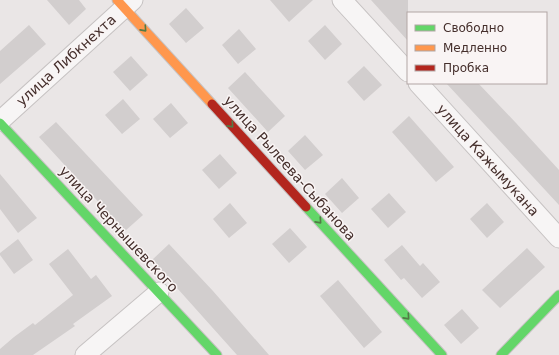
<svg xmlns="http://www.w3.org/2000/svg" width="559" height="355" font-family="'DejaVu Sans',sans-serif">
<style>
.building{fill:#d2cece}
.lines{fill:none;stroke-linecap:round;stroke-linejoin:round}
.street-casing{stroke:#c6c2c2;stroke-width:21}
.fast-casing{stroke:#c6c2c2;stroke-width:11}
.slow-casing{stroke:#c6c2c2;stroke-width:11}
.jam-casing{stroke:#c6c2c2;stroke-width:11}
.street{stroke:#f7f5f5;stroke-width:19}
.fast{stroke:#63d668;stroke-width:9}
.slow{stroke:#ff974d;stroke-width:9}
.jam{stroke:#b3261e;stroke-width:9}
.oneway{stroke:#527a46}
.labels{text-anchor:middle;stroke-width:3;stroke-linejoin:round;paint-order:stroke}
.street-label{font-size:14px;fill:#442e2b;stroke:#f9f4f4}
</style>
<rect width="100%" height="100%" fill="#eae6e6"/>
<path class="building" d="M47,0H79L86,9L69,25Z
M270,0H313L289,22Z
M371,0H408V41Z
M186,8L204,28L186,43L169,24Z
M29,25L46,44L0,84V51Z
M325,25L342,44L325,60L308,41Z
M239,29L256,49L238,64L222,45Z
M131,56L148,75L130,91L113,72Z
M364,66L382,85L364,101L347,82Z
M245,72L285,116L268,132L228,88Z
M446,83H478L516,123L559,170V205Z
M123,99L140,119L122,134L105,115Z
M171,103L188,123L170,138L153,119Z
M409,116L454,167L436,182L392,132Z
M56,122L143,215L125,231L39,137Z
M305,135L323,155L305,170L288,151Z
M220,154L237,173L219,189L202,170Z
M0,174L37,218L18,233L0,209Z
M342,178L359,198L342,213L325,194Z
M389,193L406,212L388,228L371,209Z
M230,203L247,223L229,238L213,219Z
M487,203L504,222L487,238L470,219Z
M290,228L307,247L289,263L272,244Z
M18,239L33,260L14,274L0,255V253Z
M169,244L213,291L269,355H237L152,260Z
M402,245L420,266L423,263L440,282L422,298L404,278L401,280L384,260Z
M527,248L545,267L500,308L482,290Z
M68,249L91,279L96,275L112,296L73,324L75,326L33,355H0V349L14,337L33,323L35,325L73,295L49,264Z
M338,280L382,332L364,348L320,296Z
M462,309L479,328L461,344L444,325Z"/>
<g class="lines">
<defs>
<path id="street" d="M342,0L408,72
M418,83L559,238
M0,121L133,0
M85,355L159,292"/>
<path id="fast" d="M0,123L217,355
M306,207L442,355
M501,355L559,295"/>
<path id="slow" d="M117,0L212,104"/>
<path id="jam" d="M212,104L306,207"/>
</defs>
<use href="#street" class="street-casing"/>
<use href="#fast" class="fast-casing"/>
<use href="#slow" class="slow-casing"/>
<use href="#jam" class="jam-casing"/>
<use href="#street" class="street"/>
<use href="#fast" class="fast"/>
<use href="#slow" class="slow"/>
<use href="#jam" class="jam"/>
</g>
<defs><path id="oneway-chevron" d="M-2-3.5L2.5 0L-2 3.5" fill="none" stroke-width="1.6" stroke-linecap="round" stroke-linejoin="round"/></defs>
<g class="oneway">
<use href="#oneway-chevron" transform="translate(144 29) rotate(48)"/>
<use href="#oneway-chevron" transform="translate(231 125) rotate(48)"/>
<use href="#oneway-chevron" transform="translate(319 221) rotate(48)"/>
<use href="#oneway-chevron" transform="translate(407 317) rotate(48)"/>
</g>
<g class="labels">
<g class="street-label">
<text transform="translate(66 60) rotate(-42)" y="5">улица Либкнехта</text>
<text transform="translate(488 160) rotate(48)" y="5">улица Кажымукана</text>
<text transform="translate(290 168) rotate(48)" y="5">улица Рылеева-Сыбанова</text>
<text transform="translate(119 229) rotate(47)" y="5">улица Чернышевского</text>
</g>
</g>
<rect x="407" y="12" width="140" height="72" fill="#f9f4f4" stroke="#b1a5a4"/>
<rect x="415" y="25" width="20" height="6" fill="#63d668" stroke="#b1a5a4"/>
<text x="443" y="32" font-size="12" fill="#442e2b">Свободно</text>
<rect x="415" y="45" width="20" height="6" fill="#ff974d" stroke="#b1a5a4"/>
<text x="443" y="52" font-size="12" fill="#442e2b">Медленно</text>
<rect x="415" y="65" width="20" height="6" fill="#b3261e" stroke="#b1a5a4"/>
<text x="443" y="72" font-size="12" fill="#442e2b">Пробка</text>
</svg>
